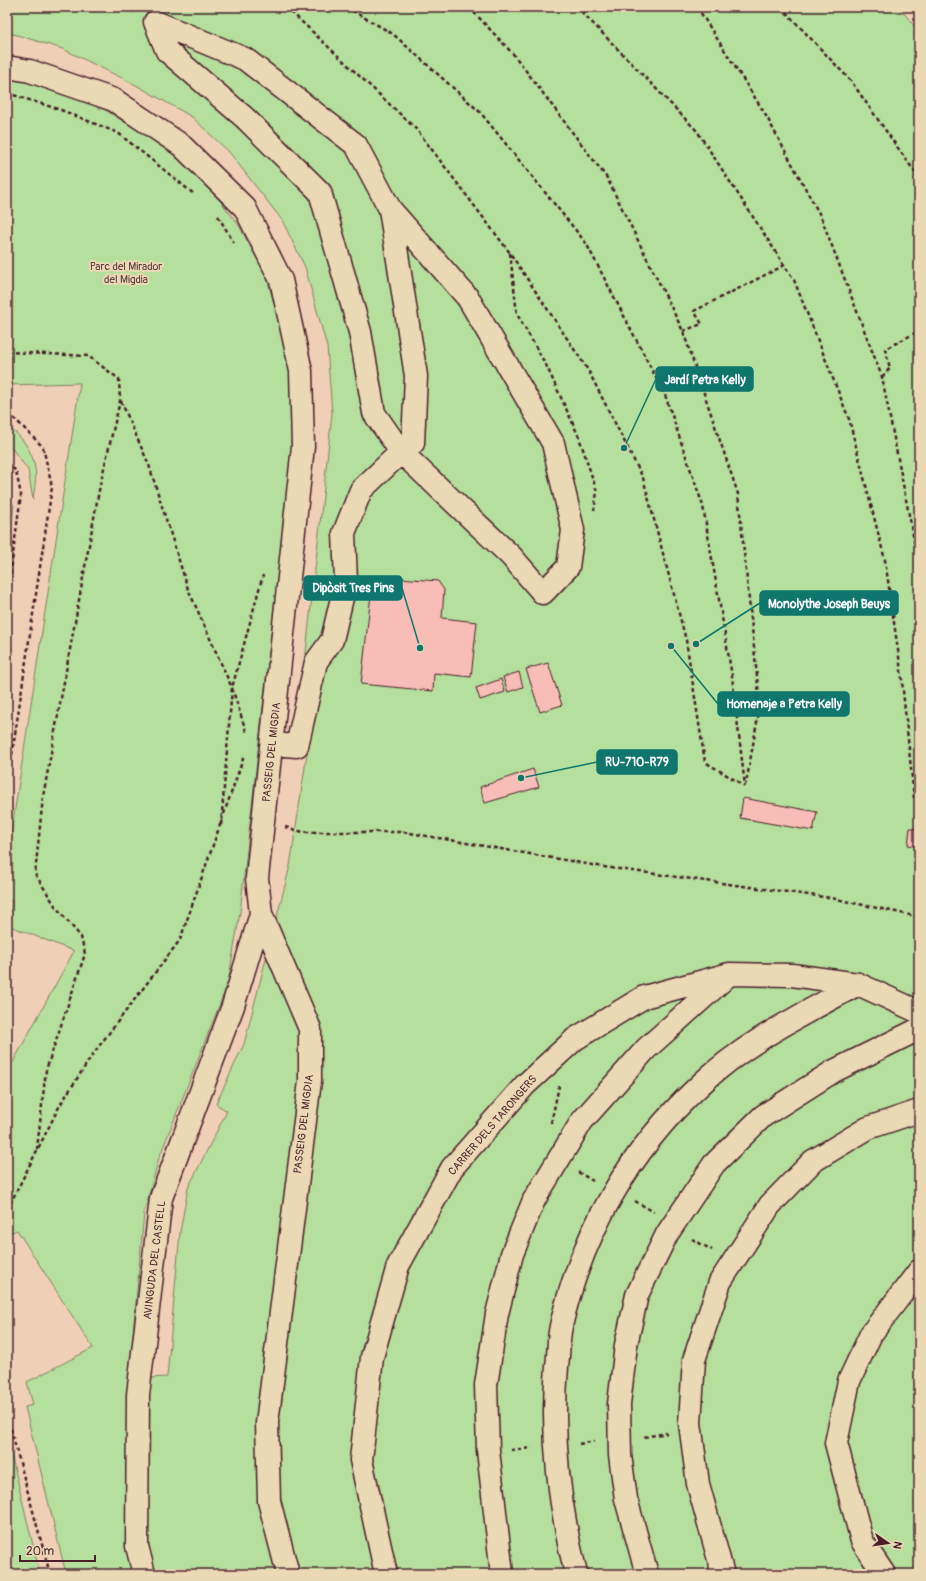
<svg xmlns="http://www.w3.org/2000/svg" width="926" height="1581" font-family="Pangolin,sans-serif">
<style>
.green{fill:#b4df9c;stroke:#7f7f64}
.building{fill:#f9bdb7;stroke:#4a1f2b}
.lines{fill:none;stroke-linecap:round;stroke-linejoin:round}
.minor-casing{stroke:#4a1f2b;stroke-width:25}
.path{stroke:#4a1f2b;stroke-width:2.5;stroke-dasharray:4 3;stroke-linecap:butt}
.minor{stroke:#ebd8b5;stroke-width:22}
.labels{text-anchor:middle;stroke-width:4;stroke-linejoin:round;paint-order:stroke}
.park-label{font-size:11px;fill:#5a3c3c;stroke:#ebd8b5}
.street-label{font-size:11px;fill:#4a1f2b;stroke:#ebd8b5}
.leader{fill:none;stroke:#0f766e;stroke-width:1.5}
.callout-dot{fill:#0f766e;stroke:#ebd8b5;stroke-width:1.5}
.callout{fill:#0f766e;stroke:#0f766e;stroke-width:1.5}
.callout-label{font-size:12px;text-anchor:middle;font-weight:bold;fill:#fff}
</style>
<rect width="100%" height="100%" fill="#efd0b6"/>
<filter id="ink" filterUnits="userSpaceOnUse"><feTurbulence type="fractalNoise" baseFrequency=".025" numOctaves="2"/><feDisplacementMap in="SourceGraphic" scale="8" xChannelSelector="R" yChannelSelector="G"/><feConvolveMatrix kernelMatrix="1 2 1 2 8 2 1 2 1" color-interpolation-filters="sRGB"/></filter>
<g filter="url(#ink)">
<path class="green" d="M7,7H899L919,32V1574H66L25,1407L33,1405L27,1382L93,1348L17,1230L7,1234V1073L74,951L7,925L12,901L7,900V861L80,383L7,385V76L54,89L105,110L156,141L201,176L238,224L266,275L293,369L291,457L240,912L228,983L159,1158L144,1213L129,1379L167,1377L180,1232L188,1188L227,1111L216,1104L244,1044L290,866L314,707L302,688L332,414L327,347L305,267L282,220L229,152L192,117L136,85L63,49L7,32Z
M7,427C21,433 33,453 35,468C37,478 34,489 33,500L28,470L11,447L7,445Z
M7,504L14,505L7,560Z
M7,1437L40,1574H7Z"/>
<path class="building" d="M373,576L438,581L444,590L442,618L477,622L471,677L434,673L433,691L361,684Z
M548,663L562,705L540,712L526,669Z
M519,672L523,687L508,692L503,677Z
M501,679L505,692L480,700L476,688Z
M533,769L539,787L485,803L480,787Z
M743,798L817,812L813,831L740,818Z
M910,828L919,829V847L908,845Z"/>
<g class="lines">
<defs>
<path id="minor" d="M7,67L30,71L114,100L181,145L245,208L281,280L301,371L303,446L257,878L261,914L310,1029V1081L267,1423L269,1501L288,1574
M272,744L297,746L316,662L332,640L346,581L344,533L361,490L401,452L413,443L416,376L390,209L356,145L245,59L155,22L167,51L245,118L320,192L360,332L374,413L401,452L511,556L543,593L568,567L573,530L553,443L468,298L390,209
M144,1574L137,1546L138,1395L161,1198L233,1006L261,914
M386,1574L361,1460L372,1357L398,1266L452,1168L525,1085L575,1039L644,997L729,974L792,975L858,984L919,1012
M502,1574L488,1450L486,1385L497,1314L512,1254L534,1200L582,1121L646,1049L725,978
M576,1574C559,1506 551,1435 557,1366C559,1353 558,1339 561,1326C582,1233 630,1150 700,1085C745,1042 804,1014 858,984
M647,1574L626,1499L620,1455L619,1404L626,1345L637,1295L667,1234L714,1164L763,1116L834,1071L919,1029
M723,1574L698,1484L690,1423L694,1360L720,1282L770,1205L813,1161L868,1128L919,1111
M884,1574L862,1541L836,1443L849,1381L871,1334L919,1271"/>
</defs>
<use href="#minor" class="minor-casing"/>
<path class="path" d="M125,7L135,12
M286,7L417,130L510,253L588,370L643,478L686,640L705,762L745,786
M346,7L393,34L480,112L586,243L665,395L703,506L732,676L745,786
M469,7L514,55L607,178L683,331L738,494L760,705L746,784
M577,7L697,131L794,280L849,419L885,560L901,671L914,798
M697,7L764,112L821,217L882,377L919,566
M781,7L851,81L919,178
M7,93L61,110L118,133L194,194
M218,216L234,243
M510,253L517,314L547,367L579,437L597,492L594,510
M683,331L702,324L694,311L785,265
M7,352L88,356L119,379L120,401L100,485L43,797L35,874L56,907L81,937L85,954L46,1070L37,1149
M882,377L890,368L885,349L919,331
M121,401L149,465L188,589L232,688L247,734
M7,414L16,420L43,447L52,487L7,788
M7,463L16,471L21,495L7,598
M914,791L919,754
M221,825L232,688L263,575
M285,827L303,832H404L604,867L831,898L919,917
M551,1123L559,1086
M578,1172L593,1181
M635,1201L654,1212
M7,1210L60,1105L93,1054L180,940L244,756
M692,1239L712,1250
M7,1415L50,1574
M644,1437L667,1433
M579,1444L595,1441
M511,1450L532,1448"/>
<use href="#minor" class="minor"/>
</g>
</g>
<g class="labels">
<g class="park-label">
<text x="126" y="270">Parc del Mirador<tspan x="126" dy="13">del Migdia</tspan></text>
</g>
<g class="street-label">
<text transform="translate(271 752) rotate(-84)" y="4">PASSEIG DEL MIGDIA</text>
<text transform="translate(303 1124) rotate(-83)" y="4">PASSEIG DEL MIGDIA</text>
<text transform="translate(492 1125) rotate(-49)" y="4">CARRER DELS TARONGERS</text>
<text transform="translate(154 1260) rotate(-83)" y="4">AVINGUDA DEL CASTELL</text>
</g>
</g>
<path class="leader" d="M624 448L656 379M420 648L402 588M696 644L760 603M671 646L718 704M521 778L597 762"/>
<g class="callout-dot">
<circle cx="624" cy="448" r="4"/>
<circle cx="420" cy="648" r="4"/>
<circle cx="696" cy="644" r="4"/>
<circle cx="671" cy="646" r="4"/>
<circle cx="521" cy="778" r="4"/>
</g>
<g class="callout">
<rect x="656" y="367" width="97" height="24" rx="4"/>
<rect x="304" y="576" width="98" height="24" rx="4"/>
<rect x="760" y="591" width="138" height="24" rx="4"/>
<rect x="718" y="692" width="131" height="24" rx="4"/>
<rect x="597" y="750" width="80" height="24" rx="4"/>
</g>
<g class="callout-label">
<text x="705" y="384">Jardí Petra Kelly</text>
<text x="353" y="592">Dipòsit Tres Pins</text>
<text x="829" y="608">Monolythe Joseph Beuys</text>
<text x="784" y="708">Homenaje a Petra Kelly</text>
<text x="637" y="766">RU-710-R79</text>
</g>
<rect width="926" height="1581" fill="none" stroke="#ebd8b5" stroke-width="24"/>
<rect x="12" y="12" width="902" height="1557" fill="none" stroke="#4a1f2b" stroke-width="1.5" filter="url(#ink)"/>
<g transform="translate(888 1543) rotate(103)" stroke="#ebd8b5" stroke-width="3" paint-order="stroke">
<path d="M0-3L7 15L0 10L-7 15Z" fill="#4a1f2b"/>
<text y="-6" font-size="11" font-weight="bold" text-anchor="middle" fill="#4a1f2b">N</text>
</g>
<path d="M20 1555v6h75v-6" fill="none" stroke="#4a1f2b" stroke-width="2"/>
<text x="26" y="1555" font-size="12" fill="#4a1f2b" stroke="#ebd8b5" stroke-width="3" paint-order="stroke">20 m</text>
</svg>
